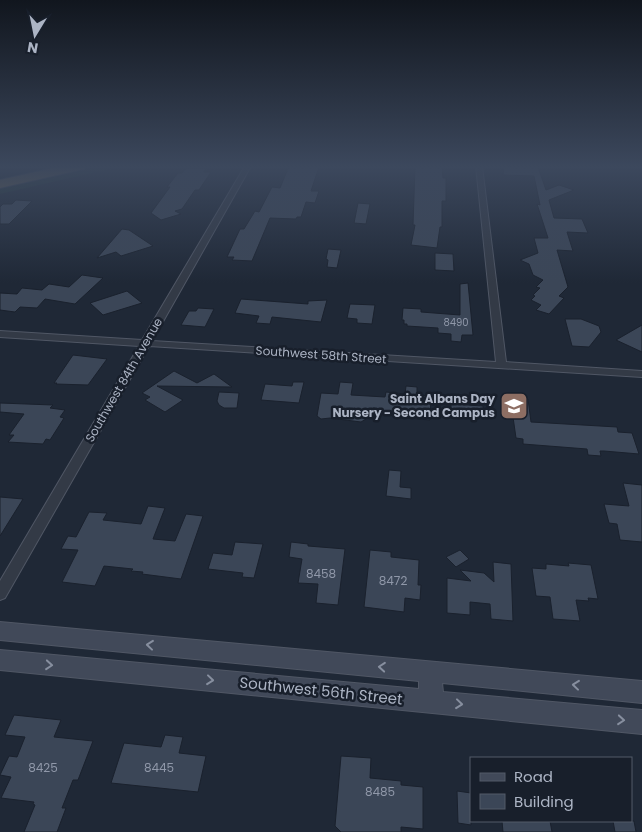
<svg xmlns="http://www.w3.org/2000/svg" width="642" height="832" font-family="Poppins,sans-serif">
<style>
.green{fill:#223538}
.building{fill:#3b4657;stroke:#1a212d}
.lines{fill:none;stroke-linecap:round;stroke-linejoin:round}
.minor-casing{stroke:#505765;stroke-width:2}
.secondary-casing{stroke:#505765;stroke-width:2}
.motorway-casing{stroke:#3d4451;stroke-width:2}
.minor{fill:#333a46;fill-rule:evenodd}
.secondary{fill:#414959;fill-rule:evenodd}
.motorway{fill:#6c6350;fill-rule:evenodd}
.oneway{stroke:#878f9f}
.labels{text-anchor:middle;stroke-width:5;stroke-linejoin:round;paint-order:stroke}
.number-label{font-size:10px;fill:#9098a9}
.street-label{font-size:12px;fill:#acb4c4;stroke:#181f2b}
.poi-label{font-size:12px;font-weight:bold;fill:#acb4c4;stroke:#181f2b;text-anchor:end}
.near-number-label{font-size:12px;fill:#9098a9}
.near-street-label{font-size:15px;fill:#acb4c4;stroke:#181f2b}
</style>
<rect width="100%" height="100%" fill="#1f2836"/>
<path class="green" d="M103,166H123L0,194V189Z"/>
<path class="building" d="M289,166L319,167L311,191H319L315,203L306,202L301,217H297L296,219L270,218L252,261L232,260L234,257H227L240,229H244L255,211L259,212L272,187L280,188Z
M415,166H442L443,178H446V201H442V227H440L437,248L411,245L415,225H413Z
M504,166L538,167L546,190L559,185L574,190L549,200L554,218L582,219L588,233L567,232L573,251L557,250L568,287L559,296L564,298L549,314L536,310L541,305L531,300L535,296L533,295L540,288L536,287L543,280L533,275L529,264L520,260L538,253L534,238H548L537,204L540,205L534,176L503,175Z
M186,168H206L204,172H211L199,190H195L182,209L175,211L181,214L161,220L151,213L170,187H167L178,173H182Z
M16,200L32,201L9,224H0V207L3,204H12Z
M358,203L370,204L366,224L354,223Z
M122,229L129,230L153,246L121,256L116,252L97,258Z
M328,249L341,250L337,268L327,267L328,260L326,259Z
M435,253L453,254L454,271L435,270Z
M82,275L103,278L75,304L45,299L37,308L20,307L15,312L0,310V293L17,294L22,288L42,290L49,284L69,287Z
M468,283L473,335H462L461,342L451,341V334L438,333V328L407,326V324H404V320H402L403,308L421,309V312L460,315V284Z
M127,291L142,303L103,315L90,303Z
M241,299L308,304V301L327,300L321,322L272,317L270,324L256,323L259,316L235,313Z
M350,304L375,305L372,324L357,323V319L347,318Z
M198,308L214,309L205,327L181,325L189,311H196Z
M565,319H581L599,326L601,332L589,347L572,346Z
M642,325V352L616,340Z
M73,355L107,359L88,385L56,384L57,383H54Z
M174,371L197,383L214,374L232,387L157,386L183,400L165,412L145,400L150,397L142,393Z
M293,382H304L299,403L261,400L265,384L292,386Z
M340,382L353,383L351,395L385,397L386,392L405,394L406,386L417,387V395L431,396L430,420L396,417V412L367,410L366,419L361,422L330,418L321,419L317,416L321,393L338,394Z
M219,392L239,393L237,408H224L219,405L217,401Z
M511,398L528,399L531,422L617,427L618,432L632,433L639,454L604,451H600L601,456L588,455L587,449L523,444V439L516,438L513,417H511Z
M0,403L53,405L50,408L65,410L60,417L64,418L50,440L46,439L43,444L8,442L14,435H9L24,414L0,412Z
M451,404L483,406L484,419L451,418Z
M389,470L401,471L400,487L411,488V499L386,496Z
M623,483L642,485V542L620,540L617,524L609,523L604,504L629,506Z
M0,497L23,499L0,536Z
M148,506L165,508L153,539L175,541L186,514L203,516L181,579L142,574L143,572L131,571L133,569L104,566L95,586L62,582L78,550L61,549L68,536L76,537L89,512L107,513L103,520L141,524Z
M235,542L263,544L254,578L242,577L243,573L208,569L213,553L232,555Z
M291,542L308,544V546L345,549L338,605L316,603L318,584L298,583L302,559L289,557Z
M370,550L391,552V557L419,560L418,585H421L420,600L405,598L404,612L364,607Z
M460,550L469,559L456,567L446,557Z
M493,562L511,564L513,621L491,619L490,604L470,602V615L447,613V578L471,581L460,570L484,573L494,582Z
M568,563L591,565L598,599L588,598L589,601L576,600L580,621L553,619L550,597L536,596L532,568L546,569V564L569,566Z
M14,715L61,720L54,737L93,741L78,780H73L62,808H66L57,832H24L35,805L33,804L34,802L1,798L11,777L0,775L9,756L17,757L25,737L5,735Z
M165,735L183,737L179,753L206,756L198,792L111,783L124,743L161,747Z
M341,756L371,758L370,778L401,781V785L423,787V829L401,827V832H341L335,826Z
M457,791L471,793V825L458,823Z
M502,821H550L552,832H503Z
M613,821H634L636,832H615Z"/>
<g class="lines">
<defs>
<path id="minor" d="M245,166H251L152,341L496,362L476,166H482L506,362L642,371V377L149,346L5,598L0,600V581L139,346L0,337V331L142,340Z"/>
<path id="secondary" d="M0,622L642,681V703L442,683L443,692L642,710V734L0,670V650L419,689V681L0,640Z"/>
<path id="motorway" d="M62,166H86L84,169L0,188V180Z"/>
</defs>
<use href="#minor" class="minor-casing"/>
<use href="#secondary" class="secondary-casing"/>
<use href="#motorway" class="motorway-casing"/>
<use href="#minor" class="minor"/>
<use href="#secondary" class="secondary"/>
<use href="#motorway" class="motorway"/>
</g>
<defs><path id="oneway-chevron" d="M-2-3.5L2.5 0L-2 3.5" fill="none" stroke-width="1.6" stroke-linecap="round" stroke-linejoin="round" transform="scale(1.25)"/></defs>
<g class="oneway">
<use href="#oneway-chevron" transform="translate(150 645) rotate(-174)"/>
<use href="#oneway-chevron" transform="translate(49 665) rotate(5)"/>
<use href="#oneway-chevron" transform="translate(382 667) rotate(-175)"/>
<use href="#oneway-chevron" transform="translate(210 680) rotate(6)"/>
<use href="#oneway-chevron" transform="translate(576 685) rotate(-174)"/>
<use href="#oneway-chevron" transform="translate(459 704) rotate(6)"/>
<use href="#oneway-chevron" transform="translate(621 720) rotate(5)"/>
</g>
<linearGradient id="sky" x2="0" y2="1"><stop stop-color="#11161e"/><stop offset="0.59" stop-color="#3c485d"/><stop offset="1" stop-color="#3c485d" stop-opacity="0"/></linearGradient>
<rect width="642" height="283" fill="url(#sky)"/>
<defs>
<symbol id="school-square" viewBox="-11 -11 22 22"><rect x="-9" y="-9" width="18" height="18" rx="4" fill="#8d6e63" stroke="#181f2b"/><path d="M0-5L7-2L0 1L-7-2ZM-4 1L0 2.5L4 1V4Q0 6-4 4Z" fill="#fff"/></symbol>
</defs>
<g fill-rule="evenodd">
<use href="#school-square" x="498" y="390" width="32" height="32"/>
</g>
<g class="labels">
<g class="number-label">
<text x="456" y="326">8490</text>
</g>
<g class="street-label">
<text transform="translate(321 355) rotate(4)" y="4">Southwest 58th Street</text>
<text transform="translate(124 380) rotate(-60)" y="4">Southwest 84th Avenue</text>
</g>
<g class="poi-label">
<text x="495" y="403">Saint Albans Day<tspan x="495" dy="14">Nursery - Second Campus</tspan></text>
</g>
<g class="near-number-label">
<text x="321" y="578">8458</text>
<text x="393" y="585">8472</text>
<text x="43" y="772">8425</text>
<text x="159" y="772">8445</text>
<text x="380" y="796">8485</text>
</g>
<g class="near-street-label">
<text transform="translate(321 691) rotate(6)" y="5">Southwest 56th Street</text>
</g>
</g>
<rect x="470" y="757" width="162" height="65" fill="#181f2b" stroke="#535b68"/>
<rect x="480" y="773" width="25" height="8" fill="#414959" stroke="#535b68"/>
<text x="514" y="782" font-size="15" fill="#acb4c4">Road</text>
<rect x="480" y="794" width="25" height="15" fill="#3b4657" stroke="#535b68"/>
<text x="514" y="807" font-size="15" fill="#acb4c4">Building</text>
<g transform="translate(35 35) rotate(190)" stroke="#181f2b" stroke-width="4" paint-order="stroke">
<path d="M0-4L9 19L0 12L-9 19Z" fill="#acb4c4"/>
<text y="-8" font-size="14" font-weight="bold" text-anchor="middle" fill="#acb4c4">N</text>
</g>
</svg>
